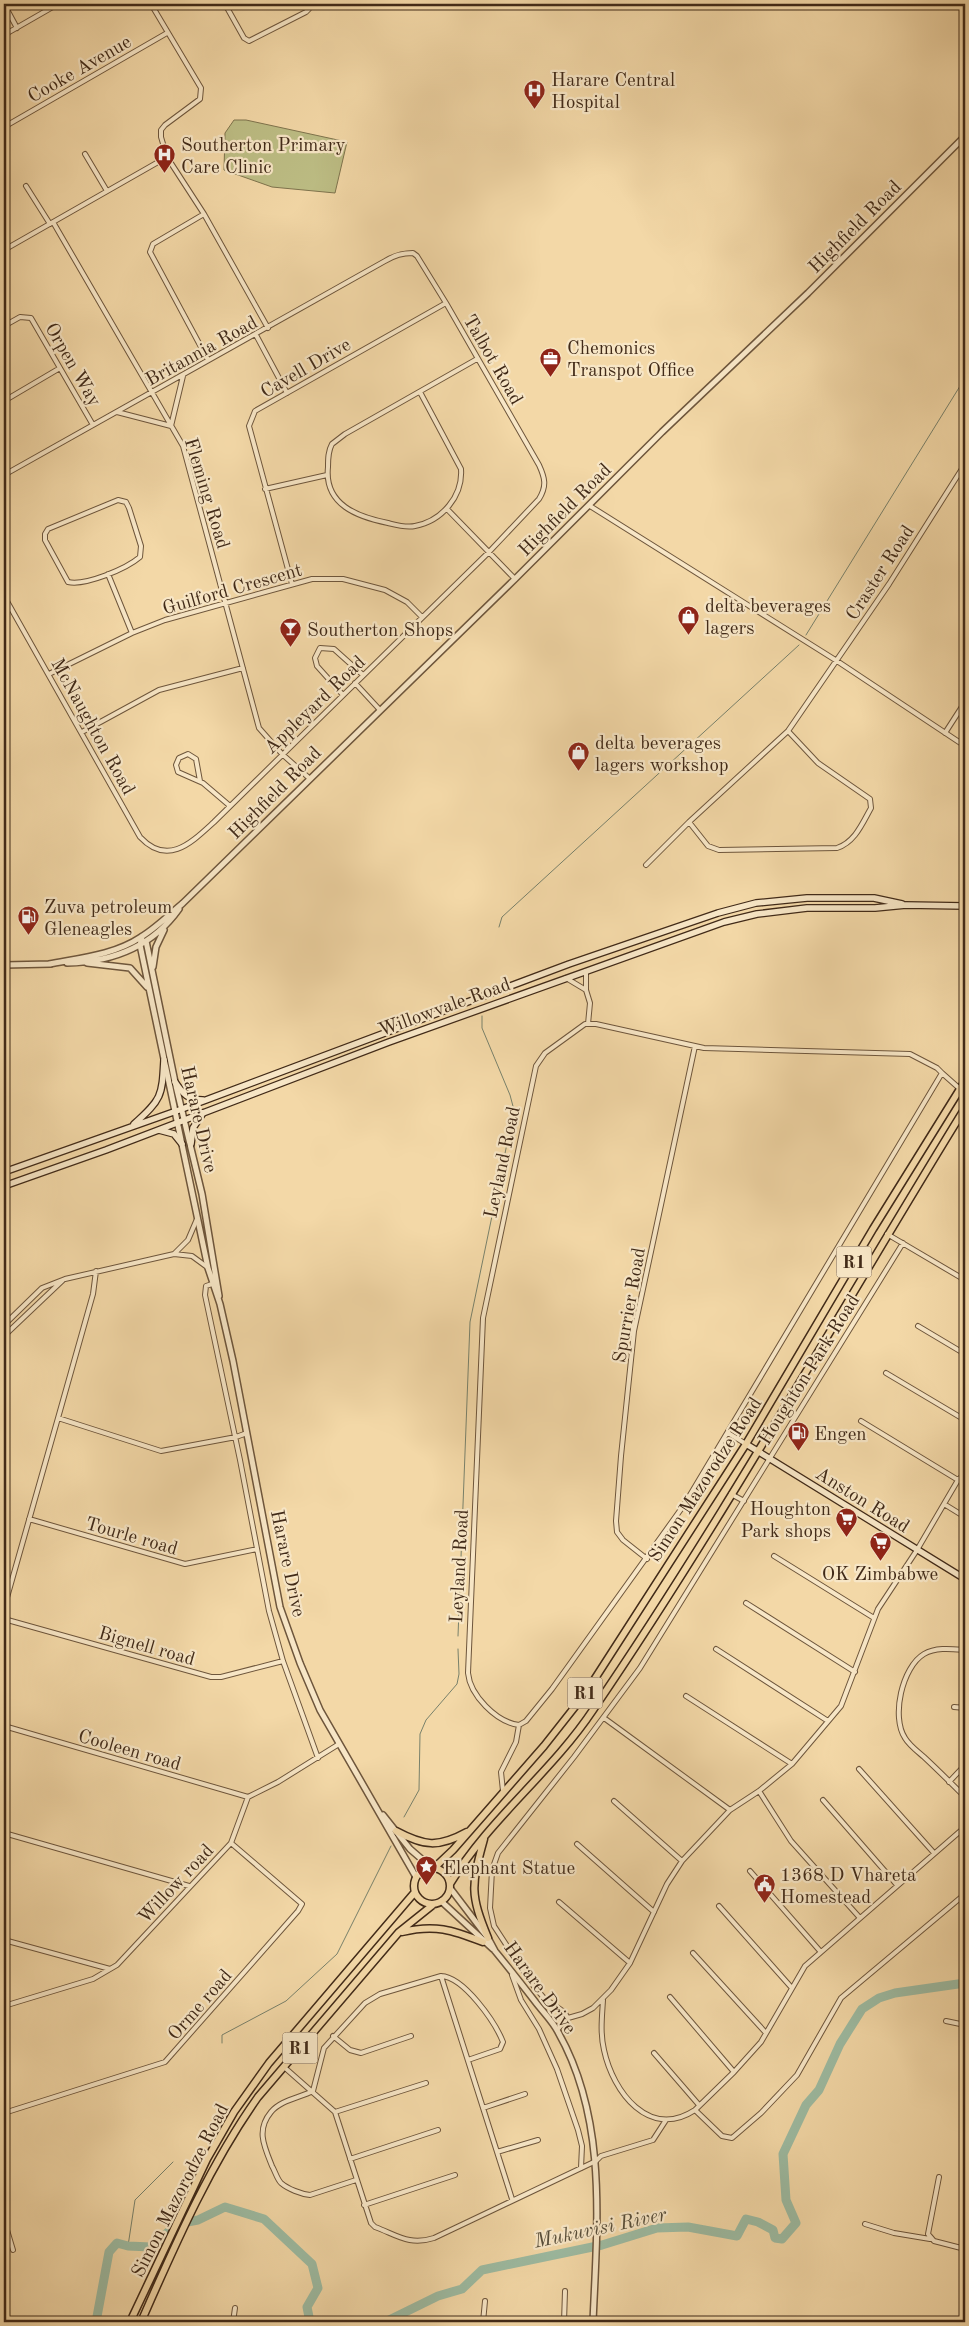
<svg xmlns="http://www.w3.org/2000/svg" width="969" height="2326" font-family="'Old Standard TT',serif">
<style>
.green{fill:#bdbe85;stroke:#7f744e}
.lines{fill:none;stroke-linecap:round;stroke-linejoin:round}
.stream{stroke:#78816b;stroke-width:1}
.river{stroke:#9dbba2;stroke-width:9}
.minor-casing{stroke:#6e563c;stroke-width:6}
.tertiary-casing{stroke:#6e563c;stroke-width:8}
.secondary-casing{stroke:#412a18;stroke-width:8}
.trunk-casing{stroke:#412a18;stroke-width:9}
.minor{stroke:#f7e6c6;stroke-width:4}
.tertiary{stroke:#f7e6c6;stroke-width:5}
.secondary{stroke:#f7e6c6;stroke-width:5.5}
.trunk{stroke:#f3d8a7;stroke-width:6}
.labels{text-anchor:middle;stroke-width:4.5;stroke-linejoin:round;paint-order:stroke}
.shield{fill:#f7e6c6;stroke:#78624c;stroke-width:1}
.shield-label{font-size:18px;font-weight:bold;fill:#412a18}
.street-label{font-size:19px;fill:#412a18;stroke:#f7e6c6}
.poi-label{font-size:19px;fill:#412a18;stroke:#f7e6c6;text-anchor:start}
.water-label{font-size:20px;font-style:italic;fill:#584e3a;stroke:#f7e6c6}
</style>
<rect width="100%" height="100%" fill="#f3d8a7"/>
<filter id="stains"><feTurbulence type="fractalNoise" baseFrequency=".004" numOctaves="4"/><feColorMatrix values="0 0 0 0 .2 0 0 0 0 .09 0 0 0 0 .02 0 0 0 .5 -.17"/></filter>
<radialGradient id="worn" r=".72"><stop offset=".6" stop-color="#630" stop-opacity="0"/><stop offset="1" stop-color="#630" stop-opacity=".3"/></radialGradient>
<path class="green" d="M234,120H246L347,142L335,193L272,187L224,170L225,133Z"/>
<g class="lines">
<path class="stream" d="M806,635L965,378
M499,927L502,917L799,645
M458,1636L470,1322L514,1110L510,1095L482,1028V1016
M404,1817L419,1790L420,1734L426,1720L457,1684L459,1674L458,1649
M222,2043V2035L286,2001L337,1954L391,1846
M128,2246L135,2200L173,2162"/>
<path class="river" d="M96,2322L109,2252L117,2243L128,2246L151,2247L177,2224L198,2220L225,2207L264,2219L312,2264L318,2288L307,2307L310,2322
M385,2322L438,2296L462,2289L482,2270L602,2245L657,2228L688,2227L737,2236L746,2219L758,2222L773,2230L775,2238L782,2239L796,2223L786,2200L783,2154L806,2105L819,2090L840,2044L862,2009L879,1998L895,1993L965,1983"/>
<defs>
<path id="minor" d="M4,4L17,28
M151,4L201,88L200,99L165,125L161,130V137L167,157L204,214L268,328
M225,4L244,38L249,41L306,12L309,9L308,4
M4,35L58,4
M4,127L167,33
M85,154L107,191
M26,186L50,224
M204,214L153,244L150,252L208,360
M53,222L183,446L259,728L282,754L309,778
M4,250L167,157
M4,326L20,317L31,318L93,425
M256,335L287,393
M420,392L461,469C463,496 442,521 415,526C406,528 396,525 388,523C358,517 324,505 328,467C328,459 328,451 332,444L345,434L477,359
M4,401L60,368
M117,412L171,426L183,376
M4,475L385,261C395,255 402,253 413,253L417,256L446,303L539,465C545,478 547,486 539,499L489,552L214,822C192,842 168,867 140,837L4,596
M265,489L327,475
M118,500L126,502L129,508L141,546L140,557C126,569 85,586 68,582L45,540V534L48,529Z
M590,506L837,661L965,746
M447,509L515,579
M108,574L132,633
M292,584L249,426L255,411L446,303
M49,674L132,633L165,620L312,579H343L385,590L407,602L422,617
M355,683L380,710
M343,695L317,666L315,658L320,648L334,649L363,675
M82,732L159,690L243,668
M945,733L965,702
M200,781L196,759L188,754L179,758L176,765L178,772L203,783L230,806
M689,822L708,846L719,850L837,848C855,842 862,824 871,808L870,799L818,763L788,731
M646,865L689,822L788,731L889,584L965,464
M586,971V990
M566,978L586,990L590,1003L588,1024
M585,1024H596L704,1048L910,1054L937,1068L942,1073L684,1505L552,1689L526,1721L519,1725C496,1722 470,1695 468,1673L483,1318L536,1066L545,1053Z
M942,1073L960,1089
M887,1234L965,1280
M174,1254L188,1240L197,1219
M212,1284L206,1286L205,1295L240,1460L269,1611L283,1661L318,1758
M4,1325L42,1288L65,1279L174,1254L192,1256L207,1267
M918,1326L965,1354
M4,1336L63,1280
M886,1373L965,1420
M58,1418L93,1294L96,1271
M861,1421L958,1480
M728,1433L746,1444
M731,1494L744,1501
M944,1504L965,1517
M29,1519L185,1564L257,1549
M774,1556L874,1618
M647,1559L623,1540L617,1532L616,1521L621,1456L634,1331L695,1046
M746,1603L855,1672
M4,1608L58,1418L161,1451L236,1437L247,1433
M4,1619L211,1677H221L283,1661
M716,1649L828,1721
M965,1650C952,1649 936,1647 924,1654C902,1667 891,1717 905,1738C909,1745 917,1751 924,1757C938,1770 952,1784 965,1797
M686,1696L792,1764
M954,1707L965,1708
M604,1718L730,1810
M4,1726L248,1797
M859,1769L934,1853
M949,1782L965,1765
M503,1791L501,1772L516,1742L519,1725
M759,1791L791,1841L860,1918
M823,1800L897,1885
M614,1801L682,1861
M4,1833L189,1886
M577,1844L654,1912
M750,1871L820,1951
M559,1902L630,1963
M719,1906L791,1987
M4,1940L110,1969
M693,1953L766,2033
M512,1975L521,2000L539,2029L557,2069L578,2130L582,2146L581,2168
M441,1976L512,2199
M670,1997L734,2072
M603,2000C602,2017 600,2033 604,2050C613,2092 649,2140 695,2110L734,2072L761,2042L805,1966L965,1827
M4,2006L93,1979L117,1965L231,1843L248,1797L278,1782L339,1744
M568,2018L564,2012L544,1998L532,1984L494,1926L490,1908L492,1870L498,1853L574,1757L640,1668L903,1243
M946,2021L965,2025
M557,2030L568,2018L582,2014L593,2008L611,1990L630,1963L667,1884L682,1861L730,1810L759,1791L792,1764L841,1706L878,1609L917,1550L958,1480L965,1473
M333,2036L350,2050L361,2053L411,2036
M654,2053L699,2105
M284,2067L335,2112L371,2223L375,2227C397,2235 409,2246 434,2238L596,2161L601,2156L653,2140L666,2120
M483,2108L525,2094
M695,2110L722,2136L732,2138L761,2113L797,2075L841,1998L965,1894
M335,2112L426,2083
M4,2113L165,2062L298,1911L302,1904L231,1843
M497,2152L538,2140
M350,2159L438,2130
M939,2177L928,2234L934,2241L965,2249
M356,2180L310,2195C301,2194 288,2189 281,2183C277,2179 275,2171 272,2166C264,2146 256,2130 271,2112C281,2100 299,2098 313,2091L324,2048L365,2003L380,1994L441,1976C464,1977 495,2022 503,2042L500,2049L468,2060
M364,2205L455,2175
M4,2220L13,2250
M865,2224L894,2233L930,2239
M943,2319L956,2322
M233,2322L235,2308
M483,2322L485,2301
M564,2322L565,2291"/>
<path id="tertiary" d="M142,937L140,945L208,1268L220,1304L233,1361L280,1607L300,1663L320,1710L416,1877
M146,941L175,1082L202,1194L219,1296
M67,963C111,962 152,947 179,909
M87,963L130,968L147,987
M49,964C80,958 114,955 141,937C156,928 170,914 183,903L515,579L662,432L808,293L965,136
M4,965L51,964
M153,967L156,947L164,930
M383,1815L410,1849L432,1868
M450,1888L488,1938L495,1951C509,1968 523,1986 537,2004C544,2013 553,2022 558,2032C608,2120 597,2225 593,2322
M441,1901L493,1949"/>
<path id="secondary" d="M175,1082C183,1094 188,1100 203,1100
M134,1124C162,1099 162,1096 164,1060
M159,1130L174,1134L182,1144
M191,1144L193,1128L203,1113
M4,1172L182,1109L569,964L718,913L756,903L807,898H874L902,904
M4,1186L106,1150L389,1042L724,922L757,914L807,908H875L906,905L965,906
M746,1444L965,1579"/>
<path id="trunk" d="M396,1831C424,1846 438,1848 467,1832
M484,1839C471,1886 470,1894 488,1938
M414 1886a18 18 0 1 1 36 0a18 18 0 1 1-36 0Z
M434,1868L453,1850L544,1746L585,1694L746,1444L873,1229L965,1081
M450,1884C489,1819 551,1773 593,1710C726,1515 841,1309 965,1108
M402,1932C435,1924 452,1930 483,1942
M130,2322L207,2159L234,2112L269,2063L415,1892
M141,2322C175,2245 209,2166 258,2097L399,1932L434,1904"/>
</defs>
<use href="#minor" class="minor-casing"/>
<use href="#tertiary" class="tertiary-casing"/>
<use href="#secondary" class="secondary-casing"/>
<use href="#trunk" class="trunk-casing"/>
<use href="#minor" class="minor"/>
<use href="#tertiary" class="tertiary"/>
<use href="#secondary" class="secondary"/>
<use href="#trunk" class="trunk"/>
</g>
<defs>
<symbol id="hospital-pin" viewBox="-11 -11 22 30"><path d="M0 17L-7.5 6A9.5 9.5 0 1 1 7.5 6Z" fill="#8f2418" stroke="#f7e6c6"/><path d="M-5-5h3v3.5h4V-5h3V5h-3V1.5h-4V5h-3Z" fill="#fff"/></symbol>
<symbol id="office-pin" viewBox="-11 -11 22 30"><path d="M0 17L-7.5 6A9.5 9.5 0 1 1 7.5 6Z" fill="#8f2418" stroke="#f7e6c6"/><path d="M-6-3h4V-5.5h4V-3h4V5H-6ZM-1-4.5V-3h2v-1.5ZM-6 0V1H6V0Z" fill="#fff"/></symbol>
<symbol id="shop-pin" viewBox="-11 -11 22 30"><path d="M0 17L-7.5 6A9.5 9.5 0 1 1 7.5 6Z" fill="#8f2418" stroke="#f7e6c6"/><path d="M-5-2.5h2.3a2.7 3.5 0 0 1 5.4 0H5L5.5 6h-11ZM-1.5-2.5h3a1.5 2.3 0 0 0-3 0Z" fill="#fff"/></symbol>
<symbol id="bar-pin" viewBox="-11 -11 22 30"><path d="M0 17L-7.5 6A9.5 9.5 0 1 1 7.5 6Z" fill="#8f2418" stroke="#f7e6c6"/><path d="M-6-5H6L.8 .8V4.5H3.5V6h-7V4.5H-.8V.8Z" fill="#fff"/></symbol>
<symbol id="fuel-pin" viewBox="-11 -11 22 30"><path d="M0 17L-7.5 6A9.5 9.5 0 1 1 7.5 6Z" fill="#8f2418" stroke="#f7e6c6"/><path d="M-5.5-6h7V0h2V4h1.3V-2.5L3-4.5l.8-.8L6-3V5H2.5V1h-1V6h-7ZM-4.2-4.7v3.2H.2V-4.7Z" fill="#fff"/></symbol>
<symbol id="supermarket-pin" viewBox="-11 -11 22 30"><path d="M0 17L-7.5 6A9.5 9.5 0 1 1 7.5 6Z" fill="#8f2418" stroke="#f7e6c6"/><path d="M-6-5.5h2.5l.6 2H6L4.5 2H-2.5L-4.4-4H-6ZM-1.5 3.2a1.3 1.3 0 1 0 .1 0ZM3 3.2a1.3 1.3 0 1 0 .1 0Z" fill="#fff"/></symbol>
<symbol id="sight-pin" viewBox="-11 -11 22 30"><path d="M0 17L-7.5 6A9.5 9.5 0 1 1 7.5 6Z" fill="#8f2418" stroke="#f7e6c6"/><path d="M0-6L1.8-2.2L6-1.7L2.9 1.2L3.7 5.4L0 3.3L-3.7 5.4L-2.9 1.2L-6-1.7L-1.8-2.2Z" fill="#fff"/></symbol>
<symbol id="civic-pin" viewBox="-11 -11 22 30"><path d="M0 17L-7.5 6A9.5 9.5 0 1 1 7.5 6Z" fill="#8f2418" stroke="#f7e6c6"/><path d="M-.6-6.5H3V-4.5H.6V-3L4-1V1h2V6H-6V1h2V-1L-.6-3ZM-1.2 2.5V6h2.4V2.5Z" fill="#fff"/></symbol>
</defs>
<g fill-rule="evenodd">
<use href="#hospital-pin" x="522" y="78" width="25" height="34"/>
<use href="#hospital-pin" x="152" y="142" width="25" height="34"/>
<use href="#office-pin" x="538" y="346" width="25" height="34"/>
<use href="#shop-pin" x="676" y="604" width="25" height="34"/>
<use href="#bar-pin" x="278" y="616" width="25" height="34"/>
<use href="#shop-pin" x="566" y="740" width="25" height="34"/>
<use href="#fuel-pin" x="16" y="904" width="25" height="34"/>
<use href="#fuel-pin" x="786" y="1420" width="25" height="34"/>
<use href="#supermarket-pin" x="834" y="1506" width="25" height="34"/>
<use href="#supermarket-pin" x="868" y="1530" width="25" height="34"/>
<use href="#sight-pin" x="414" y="1854" width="25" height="34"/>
<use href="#civic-pin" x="752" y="1872" width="25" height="34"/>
</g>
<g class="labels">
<g class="shield">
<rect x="836.5" y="1246.5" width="35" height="31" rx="4"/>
<rect x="567.5" y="1677.5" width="35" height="31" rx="4"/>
<rect x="282.5" y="2032.5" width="35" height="31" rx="4"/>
</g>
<g class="shield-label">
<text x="854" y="1268">R1</text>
<text x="585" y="1699">R1</text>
<text x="300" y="2054">R1</text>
</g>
<g class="street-label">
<text transform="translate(79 68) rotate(-30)" y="7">Cooke Avenue</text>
<text transform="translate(854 226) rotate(-45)" y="7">Highfield Road</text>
<text transform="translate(201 350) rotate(-29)" y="7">Britannia Road</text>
<text transform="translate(494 359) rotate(60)" y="7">Talbot Road</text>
<text transform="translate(74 364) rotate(60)" y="7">Orpen Way</text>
<text transform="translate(305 367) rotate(-30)" y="7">Cavell Drive</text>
<text transform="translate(208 493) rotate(73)" y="7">Fleming Road</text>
<text transform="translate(564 509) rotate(-45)" y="7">Highfield Road</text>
<text transform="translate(879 572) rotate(-57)" y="7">Craster Road</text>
<text transform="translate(232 588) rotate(-16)" y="7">Guilford Crescent</text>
<text transform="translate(314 704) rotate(-44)" y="7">Appleyard Road</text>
<text transform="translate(94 726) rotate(61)" y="7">McNaughton Road</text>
<text transform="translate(274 792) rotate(-45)" y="7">Highfield Road</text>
<text transform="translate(444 1006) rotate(-20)" y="7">Willowvale Road</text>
<text transform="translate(200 1119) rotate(77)" y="7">Harare Drive</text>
<text transform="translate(501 1162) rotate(-78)" y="7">Leyland Road</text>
<text transform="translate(628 1305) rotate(-80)" y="7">Spurrier Road</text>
<text transform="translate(808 1369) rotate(-58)" y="7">Houghton Park Road</text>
<text transform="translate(704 1479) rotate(-57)" y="7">Simon Mazorodze Road</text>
<text transform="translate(863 1499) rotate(32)" y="7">Anston Road</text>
<text transform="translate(132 1535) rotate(16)" y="7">Tourle road</text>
<text transform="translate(289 1563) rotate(78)" y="7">Harare Drive</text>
<text transform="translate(458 1566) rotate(-87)" y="7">Leyland Road</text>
<text transform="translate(147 1645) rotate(16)" y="7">Bignell road</text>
<text transform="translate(130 1749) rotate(16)" y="7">Cooleen road</text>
<text transform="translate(175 1883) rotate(-47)" y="7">Willow road</text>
<text transform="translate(541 1987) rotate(54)" y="7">Harare Drive</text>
<text transform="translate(199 2004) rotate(-49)" y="7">Orme road</text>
<text transform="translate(179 2190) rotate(-63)" y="7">Simon Mazorodze Road</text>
</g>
<g class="poi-label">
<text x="551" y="86">Harare Central<tspan x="551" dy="22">Hospital</tspan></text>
<text x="181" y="151">Southerton Primary<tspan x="181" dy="22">Care Clinic</tspan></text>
<text x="567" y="354">Chemonics<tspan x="567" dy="22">Transpot Office</tspan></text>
<text x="705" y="612">delta beverages<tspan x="705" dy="22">lagers</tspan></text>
<text x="307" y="636">Southerton Shops</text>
<text x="595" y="749">delta beverages<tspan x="595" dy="22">lagers workshop</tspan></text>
<text x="44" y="913">Zuva petroleum<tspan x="44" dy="22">Gleneagles</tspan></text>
<text x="814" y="1440">Engen</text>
<text x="831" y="1515" text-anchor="end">Houghton<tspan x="831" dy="22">Park shops</tspan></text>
<text x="880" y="1580" text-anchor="middle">OK Zimbabwe</text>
<text x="443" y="1874">Elephant Statue</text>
<text x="780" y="1881">1368 D Vhareta<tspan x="780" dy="22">Homestead</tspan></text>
</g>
<g class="water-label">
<text transform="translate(600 2227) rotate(-12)" y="7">Mukuvisi River</text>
</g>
</g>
<rect width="969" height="2326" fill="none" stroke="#f3d8a7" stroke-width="20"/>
<rect x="5" y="5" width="959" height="2316" fill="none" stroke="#412a18" stroke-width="2.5"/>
<rect x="10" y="10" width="949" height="2306" fill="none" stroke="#412a18"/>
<rect width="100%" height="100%" filter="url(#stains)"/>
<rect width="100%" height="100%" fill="url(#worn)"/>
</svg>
